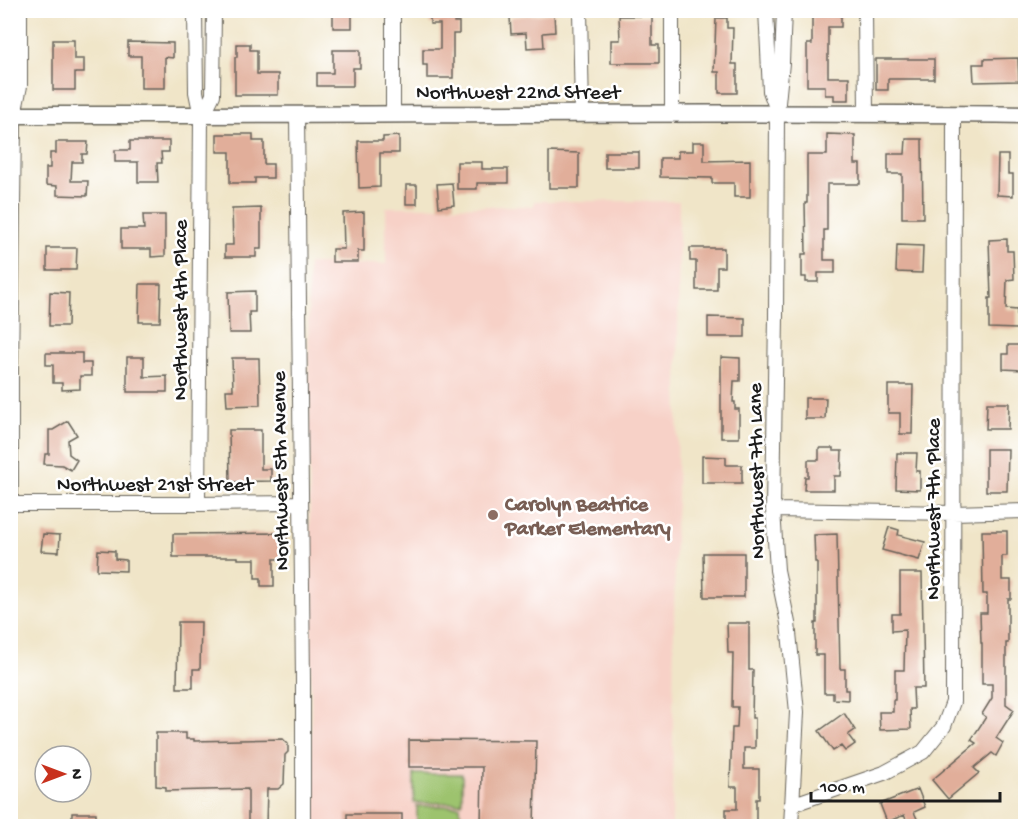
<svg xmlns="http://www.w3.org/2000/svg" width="1036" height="837" font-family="'Gochi Hand',sans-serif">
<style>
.built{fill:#f7d1c7}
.green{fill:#9dc36e;stroke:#5c7045;stroke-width:1.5}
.building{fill:#e1ae9a}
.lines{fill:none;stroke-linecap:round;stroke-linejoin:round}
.minor-casing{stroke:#666258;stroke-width:16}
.tertiary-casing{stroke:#666258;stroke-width:19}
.minor{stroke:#fff;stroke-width:14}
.tertiary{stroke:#fff;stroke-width:16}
.education-dot{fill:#8d6e63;stroke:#fff;stroke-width:2}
.labels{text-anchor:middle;stroke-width:5;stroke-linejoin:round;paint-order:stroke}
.street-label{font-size:21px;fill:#1c1c1c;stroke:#fff}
.education-label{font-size:21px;font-weight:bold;fill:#785e54;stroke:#fff;text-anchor:start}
</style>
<rect width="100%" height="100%" fill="#fff"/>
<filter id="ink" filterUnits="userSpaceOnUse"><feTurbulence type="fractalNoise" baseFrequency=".0167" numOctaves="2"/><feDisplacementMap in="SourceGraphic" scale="12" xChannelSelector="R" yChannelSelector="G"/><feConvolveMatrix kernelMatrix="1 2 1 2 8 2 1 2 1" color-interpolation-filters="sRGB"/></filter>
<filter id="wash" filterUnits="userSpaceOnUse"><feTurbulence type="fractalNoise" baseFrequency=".008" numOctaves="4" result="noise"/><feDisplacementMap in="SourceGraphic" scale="24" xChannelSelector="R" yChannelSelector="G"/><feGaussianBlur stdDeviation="1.35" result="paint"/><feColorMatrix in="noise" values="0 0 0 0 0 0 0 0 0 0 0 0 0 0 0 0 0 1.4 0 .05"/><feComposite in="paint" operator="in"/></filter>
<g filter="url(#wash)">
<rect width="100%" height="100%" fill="#f0e5c8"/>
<path class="built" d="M534,201H679L677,503L675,527L672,826H312L308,264H386V207L534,206Z"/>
<path class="green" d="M414,774H462V803H414Z
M417,806H460L461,826H417Z"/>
<g id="blocks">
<path class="building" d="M333,10H352V28H333Z
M430,10H454V22H459V34H453V78H427V65H423V49H440V24H430Z
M819,10H841V27H828V77H849V100H834V95H825V86H807V44H812V13H819Z
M554,13L555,32L543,33L544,47L527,48L526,33L511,34L510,17Z
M619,16H652V45H659V63H611V40H620Z
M716,18H727V28H733L732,64H737V93H719V72H714Z
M53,40H74V59H84V73H75V90H53Z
M128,42L173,43V58L165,57V88H141V56H128Z
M237,44H250V50H257V74H278V95H235V57H237Z
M333,50H360V68H353V86H317V73H333Z
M1018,58L1019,81L974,82L973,64H984V59Z
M876,59H934V79H888V90H876Z
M217,134H253V141H264V164H273V178H255V183H230V152H217Z
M827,134L855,135V164H860V184H827V230H824V260H835V273H818V282H806V277H802V254H806L805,203H807V155H827Z
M399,136V153H380V187L359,188L358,141H383V137Z
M906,139H922L923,218H902V174H888V154H905Z
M130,141H169V152H161L162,163H157L158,182H138V162H115V150H130Z
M56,142H88L87,154H82V162H72L71,181H88L87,196L57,195V186L46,185V168H50V153H56Z
M693,142H704V161L750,160V197H734V183H712V178L660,177V158H678V151H693Z
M549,152L579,153V188H549Z
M605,152H639V168H605Z
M998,155H1008V174H1013V196L997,195Z
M457,162H482V169H508V183H477V189H457Z
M452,183L454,205L439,207L437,184Z
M406,185H417V204H406Z
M261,208V249H256V257H225V245H233L232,209Z
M364,212V251H358V262H332V249H344L343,213Z
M143,215H165V256L151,257V249H121V229H144Z
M1007,239V251H1013L1014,279L1007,280L1006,309L1017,310V329L989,328V298H991L989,240Z
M897,245L923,246L922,273L896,272Z
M47,248H77L76,270H47Z
M690,248H724V267H717V290H696V261H690Z
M140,284H161L160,322H139Z
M255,291V312H249L250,333H229L228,292Z
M50,292L69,293L68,326H49Z
M708,317L745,318V337H708Z
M1008,345H1022V370L1003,369V354H1008Z
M46,353H82V363H91V376H80V389L62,390V383H53V365H46Z
M127,357H144V377L167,376V392H127Z
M721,357L740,358V381H734L733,402H735V409H739V438H721Z
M232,358H259L260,405L227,406L226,390H233Z
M888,385H913L912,434H900V413H888Z
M805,398H826L825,419H805Z
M987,403H1009L1008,429H986Z
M68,421L77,435L68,440L69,454L77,460L71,470L62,465L44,464L45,454H49V430H53Z
M229,430H261V469H271V481L230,482Z
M819,448H833V451H842L841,476H834V490H804L805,477H808V460H819Z
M986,449H1008L1007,491H986Z
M897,453H917L916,471H920V490L896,489Z
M702,456L726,457V465H742V483H702Z
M889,527L899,530L898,535L925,542L919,560L882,550Z
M982,531H1007V556H1002V580H1011V599H1008V643H1006V704L1014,710L996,738L1003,743L996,756L992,753L974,768L979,773L948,799L932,780L976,743L971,740L986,717L982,714L992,698V684H982V643H981L980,613H987V594H983Z
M287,533V559H274V586H261V578H255V559H238V557H173V534Z
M43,534L60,535L59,552L41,551Z
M837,534L840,669H845V690H848V700L833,699V693H824V655H815V623H817V562H815L814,535Z
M98,550L115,551V559L126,560V571L97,570Z
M703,553H744V597H704Z
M900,573H922L924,688H913L914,709H910L911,729L880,730L879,712H893V700H895V670H904L905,630L892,631V614H900Z
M178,622H201L200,669H193V688H177Z
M727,623H749V670H753L752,718H755V748H744V769H759V799H756V826H726V809H737V787H730L732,728H737L738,707H732L733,653H728Z
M844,713L855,730L848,735L855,744L845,751L841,746L833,751L819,731Z
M156,733H186V739H194V741L283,739L288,744V752L285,755L284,784L278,789H267L266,826H248V789L166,791V787L156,786Z
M409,740L536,741L534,826H481L482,767H409Z
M918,789L925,807L914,812L919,823L909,826L904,815L887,822L880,804Z
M72,813H96V826H72Z
M347,814H402V826H347Z"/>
</g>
</g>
<g filter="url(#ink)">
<use href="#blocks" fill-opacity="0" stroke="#666258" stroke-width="1.5"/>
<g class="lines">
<defs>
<path id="minor" d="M195,10L196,92L201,116L198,504
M580,10L582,113
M766,10L770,91L774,102
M784,10L782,63L777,113L776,316L773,510L777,570L788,623L797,712L791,826
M865,10L866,113
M672,113V10
M393,114V10
M297,115L303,681V826
M201,116L208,105L213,95L214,10
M10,504H198L301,503
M11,504V372L14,123V115L20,86V10
M773,510L953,513L1026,511
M791,805L884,773L923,752L944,726L953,702L954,114"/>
<path id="tertiary" d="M10,115C349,116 687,111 1026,115"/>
</defs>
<use href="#minor" class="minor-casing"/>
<use href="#tertiary" class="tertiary-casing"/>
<use href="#minor" class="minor"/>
<use href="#tertiary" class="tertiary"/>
</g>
</g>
<circle class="education-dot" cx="493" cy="515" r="6"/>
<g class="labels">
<g class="street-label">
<text x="518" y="98">Northwest 22nd Street</text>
<text transform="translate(179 310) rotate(-90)" y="7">Northwest 4th Place</text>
<text transform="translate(279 471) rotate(-91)" y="7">Northwest 5th Avenue</text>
<text transform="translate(755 471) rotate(-91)" y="7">Northwest 7th Lane</text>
<text x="155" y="490">Northwest 21st Street</text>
<text transform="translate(932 509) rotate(-90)" y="7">Northwest 7th Place</text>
</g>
<g class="education-label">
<text x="505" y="510">Carolyn Beatrice<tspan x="505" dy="24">Parker Elementary</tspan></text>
</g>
</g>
<rect width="1036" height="837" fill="none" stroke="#fff" stroke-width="36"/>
<g transform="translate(63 774) rotate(90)"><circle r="28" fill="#ffffff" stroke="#a4a4a4" stroke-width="1.5"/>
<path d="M0-4.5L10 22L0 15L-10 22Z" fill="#c8321e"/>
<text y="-9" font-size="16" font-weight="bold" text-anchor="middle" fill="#1c1c1c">N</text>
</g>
<path d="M811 792v9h189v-9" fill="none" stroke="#1c1c1c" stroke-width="3"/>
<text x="820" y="792" font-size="18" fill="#1c1c1c" stroke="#ffffff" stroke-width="4.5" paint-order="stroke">100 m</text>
</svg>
